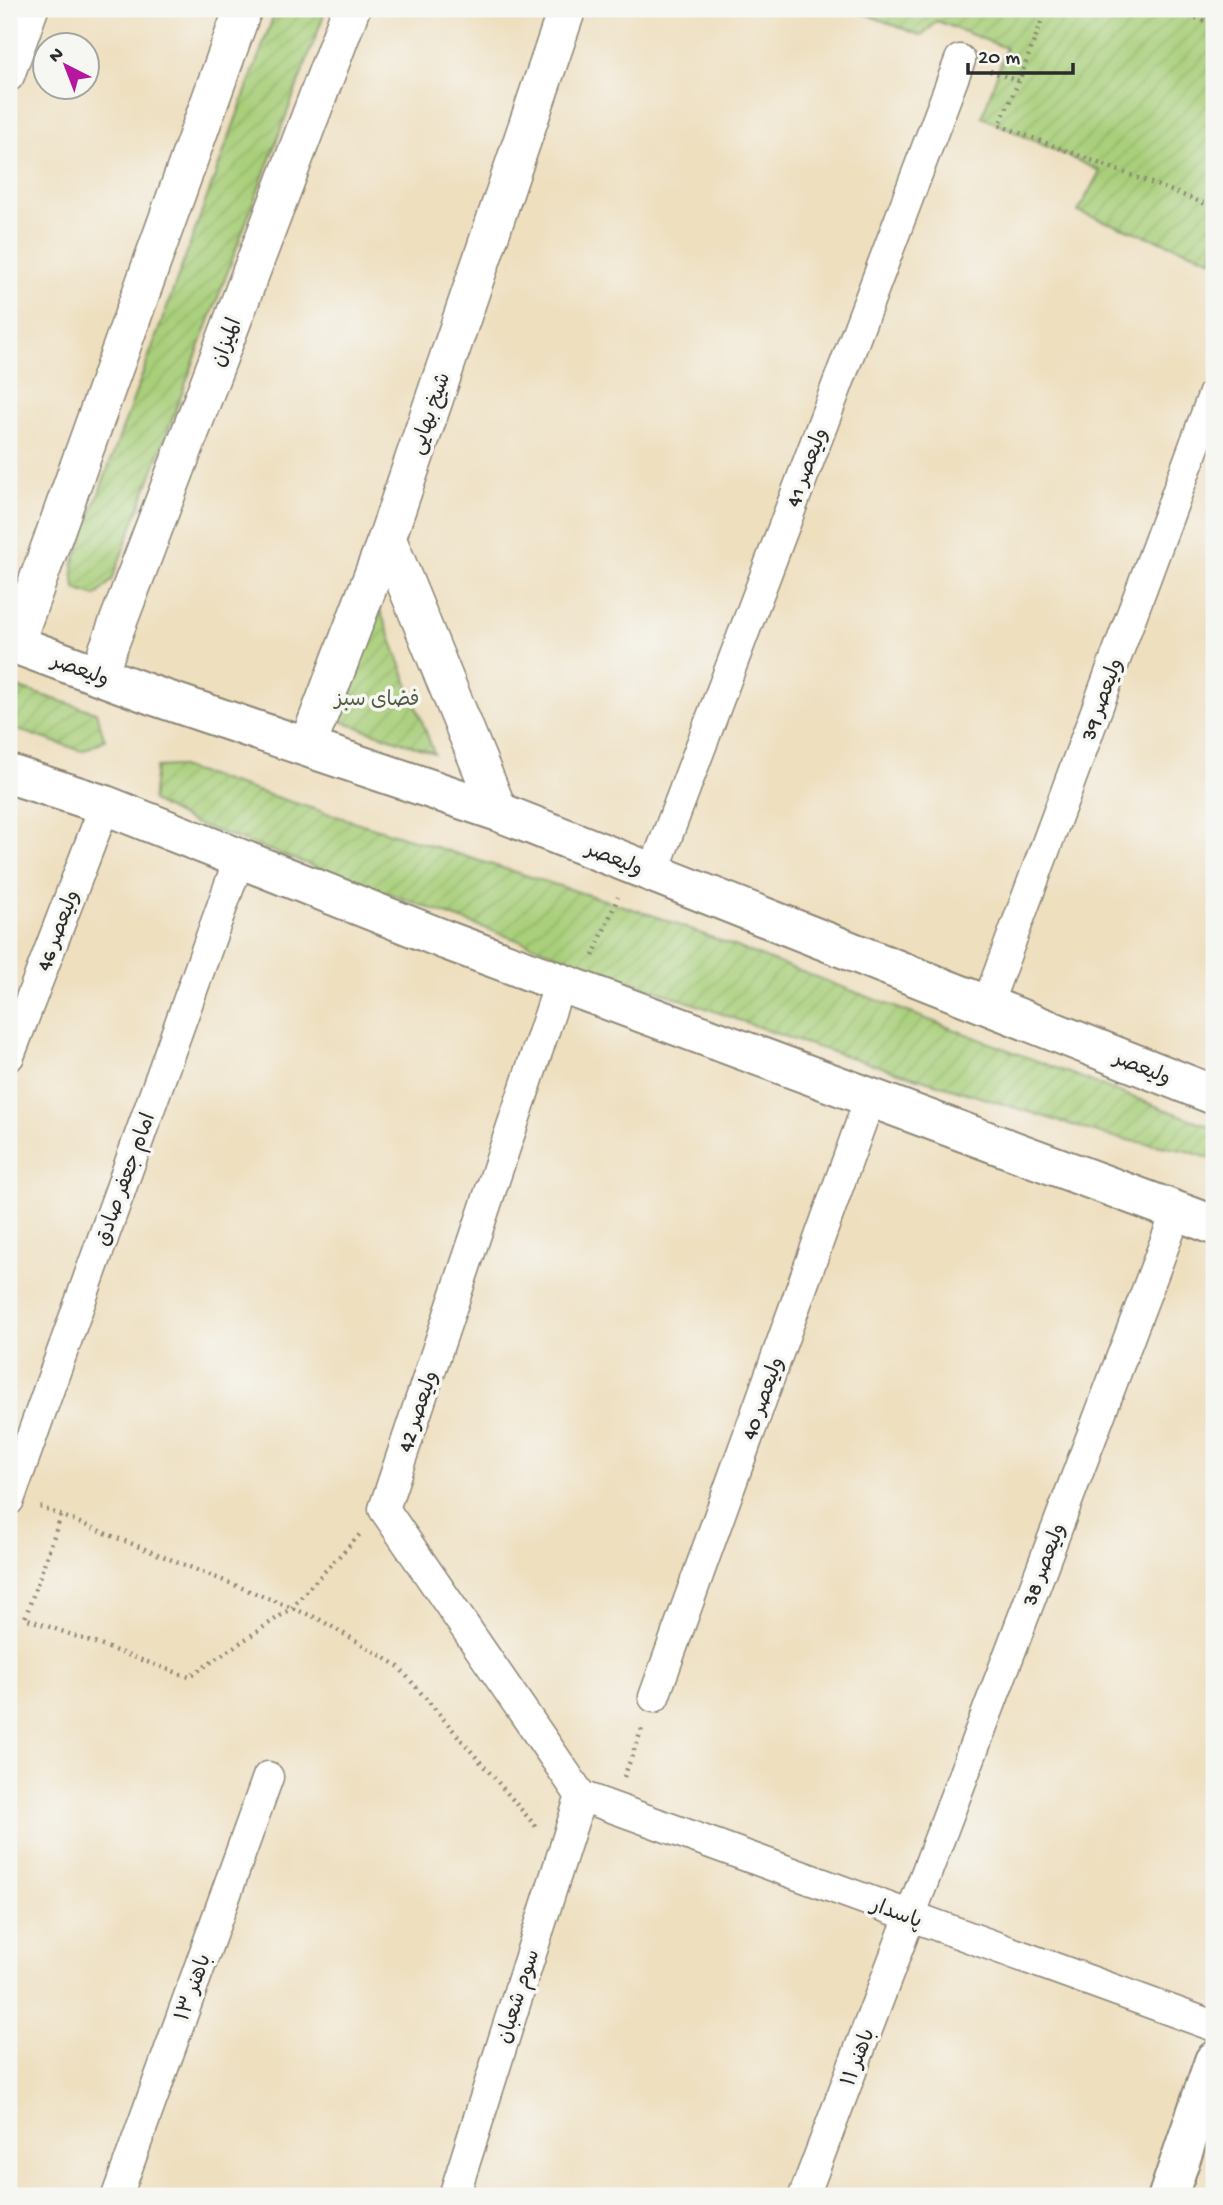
<svg xmlns="http://www.w3.org/2000/svg" width="1223" height="2205" font-family="'Gochi Hand','Playpen Sans Arabic',sans-serif">
<style>
.garden{fill:url(#garden-furrows);stroke:#6a7d52;stroke-width:2}
.lines{fill:none;stroke-linecap:round;stroke-linejoin:round}
.minor-casing{stroke:#8c8575;stroke-width:33}
.tertiary-casing{stroke:#8c8575;stroke-width:40}
.secondary-casing{stroke:#8c8575;stroke-width:42}
.path{stroke:#8c8575;stroke-width:4.5;stroke-dasharray:2 5;stroke-linecap:butt}
.minor{stroke:#fff;stroke-width:30}
.tertiary{stroke:#fff;stroke-width:37}
.secondary{stroke:#fff;stroke-width:38}
.labels{text-anchor:middle;stroke-width:7;stroke-linejoin:round;paint-order:stroke}
.street-label{font-size:21px;fill:#2b2b2b;stroke:#f6f6f2}
.park-label{font-size:21px;fill:#515c43;stroke:#f6f6f2}
</style>
<defs>
<pattern id="garden-furrows" width="10" height="10" patternUnits="userSpaceOnUse" patternTransform="scale(1.75)"><rect width="10" height="10" fill="#a9cf7a"/><path d="M-1 1l2-2M0 10L10 0M9 11l2-2" fill="none" stroke="#92b26a"/></pattern>
</defs>
<rect width="100%" height="100%" fill="#f6f6f2"/>
<filter id="ink" filterUnits="userSpaceOnUse"><feTurbulence type="fractalNoise" baseFrequency=".0143" numOctaves="2"/><feDisplacementMap in="SourceGraphic" scale="14" xChannelSelector="R" yChannelSelector="G"/><feConvolveMatrix kernelMatrix="1 2 1 2 8 2 1 2 1" color-interpolation-filters="sRGB"/></filter>
<filter id="wash" filterUnits="userSpaceOnUse"><feTurbulence type="fractalNoise" baseFrequency=".00686" numOctaves="4" result="noise"/><feDisplacementMap in="SourceGraphic" scale="28" xChannelSelector="R" yChannelSelector="G"/><feGaussianBlur stdDeviation="1.57" result="paint"/><feColorMatrix in="noise" values="0 0 0 0 0 0 0 0 0 0 0 0 0 0 0 0 0 1.4 0 .05"/><feComposite in="paint" operator="in"/></filter>
<g filter="url(#wash)">
<rect width="100%" height="100%" fill="#eedfbf"/>
<path class="garden" d="M276,9H326L112,580L96,596L75,589L73,564Z
M852,9H1214V260L1078,212L1100,171L982,117L1006,48L937,21L922,36Z
M380,610L434,753L331,718Z
M9,685L96,712L105,740L82,751L9,727Z
M177,766L652,915L1214,1128V1160L1188,1151L1111,1137L797,1041L191,822L152,801L156,767Z"/>
</g>
<g filter="url(#ink)">
<g class="lines">
<defs>
<path id="minor" d="M9,76L33,9
M653,873L960,60
M560,983L384,1509L581,1796
M987,1005L1214,393
M9,1056L105,805
M9,1500L239,859
M654,1697L870,1098
M581,1796L1214,2026
M117,2196L268,1777
M454,2196L581,1796
M804,2196L1177,1211"/>
<path id="tertiary" d="M15,644L243,9
M98,675L351,9
M307,747L387,538
M499,812L387,538L567,9"/>
<path id="secondary" d="M9,642L152,695L499,812L1214,1095
M9,774L105,805L448,941L1214,1225
M1168,2196L1214,2061"/>
</defs>
<use href="#minor" class="minor-casing"/>
<use href="#tertiary" class="tertiary-casing"/>
<use href="#secondary" class="secondary-casing"/>
<path class="path" d="M1046,9L1019,81L999,125L1214,207
M1169,9L1214,24
M990,71L1019,81
M593,956L618,897
M40,1507L317,1618L397,1665L538,1829
M61,1516L25,1618L189,1677L292,1608L308,1589L362,1532
M624,1777L643,1726"/>
<use href="#minor" class="minor"/>
<use href="#tertiary" class="tertiary"/>
<use href="#secondary" class="secondary"/>
</g>
</g>
<g class="labels">
<g class="street-label">
<text transform="translate(225 342) rotate(-69)" y="7">المیزان</text>
<text transform="translate(429 413) rotate(-71)" y="7">شیخ بهایی</text>
<text transform="translate(806 467) rotate(-69)" y="7">ولیعصر 41</text>
<text transform="translate(81 669) rotate(20)" y="7">ولیعصر</text>
<text transform="translate(1101 699) rotate(-70)" y="7">ولیعصر 39</text>
<text transform="translate(615 858) rotate(22)" y="7">ولیعصر</text>
<text transform="translate(57 930) rotate(-69)" y="7">ولیعصر 46</text>
<text transform="translate(1143 1067) rotate(22)" y="7">ولیعصر</text>
<text transform="translate(124 1179) rotate(-70)" y="7">امام جعفر صادق</text>
<text transform="translate(762 1398) rotate(-70)" y="7">ولیعصر 40</text>
<text transform="translate(417 1411) rotate(-71)" y="7">ولیعصر 42</text>
<text transform="translate(1043 1564) rotate(-69)" y="7">ولیعصر 38</text>
<text transform="translate(897 1912) rotate(20)" y="7">پاسدار</text>
<text transform="translate(192 1987) rotate(-70)" y="7">باهنر ۱۳</text>
<text transform="translate(517 1996) rotate(-72)" y="7">سوم شعبان</text>
<text transform="translate(857 2057) rotate(-69)" y="7">باهنر ۱۱</text>
</g>
<g class="park-label">
<text x="377" y="705">فضای سبز</text>
</g>
</g>
<rect width="1223" height="2205" fill="none" stroke="#f6f6f2" stroke-width="35"/>
<g transform="translate(66 66) rotate(318)"><circle r="33" fill="#f6f6f2" stroke="#a5a5a2" stroke-width="2"/>
<path d="M0-5L12 26L0 18L-12 26Z" fill="#b5179e"/>
<text y="-10" font-size="19" font-weight="bold" text-anchor="middle" fill="#2b2b2b">N</text>
</g>
<path d="M968 63v10h105v-10" fill="none" stroke="#2b2b2b" stroke-width="3.5"/>
<text x="978" y="63" font-size="21" fill="#2b2b2b" stroke="#f6f6f2" stroke-width="5" paint-order="stroke">20 m</text>
</svg>
